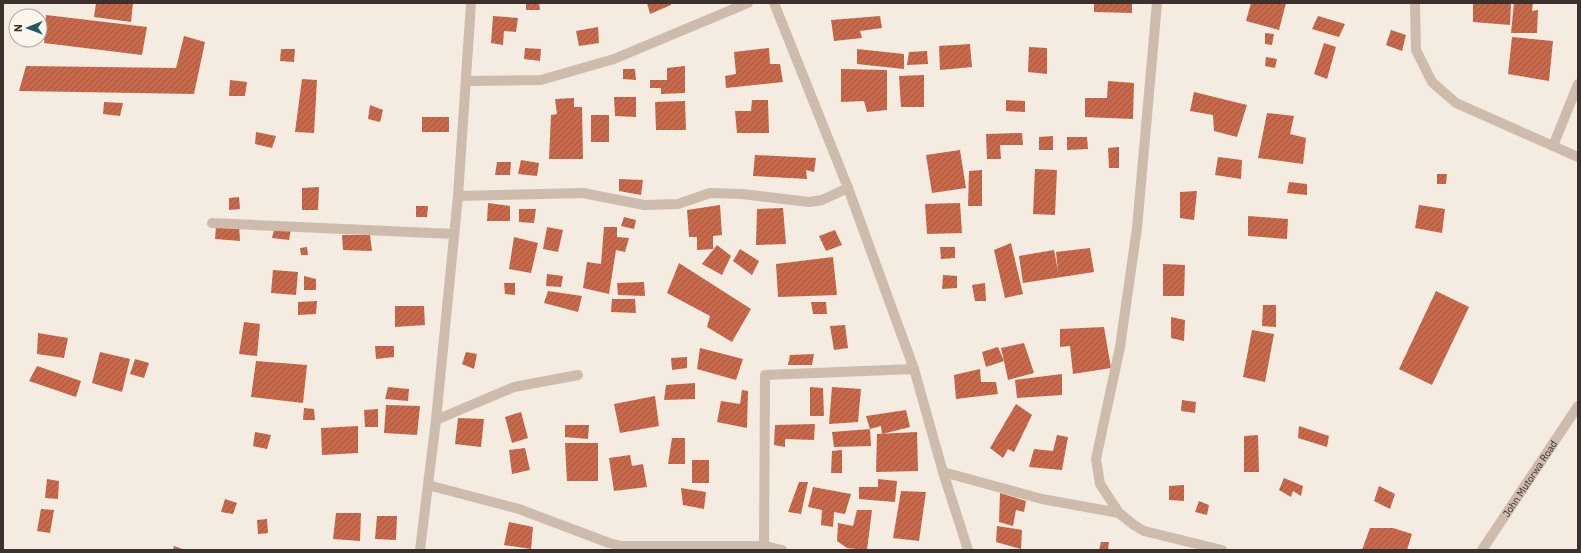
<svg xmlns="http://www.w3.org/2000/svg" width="1581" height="553" font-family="'IBM Plex Sans',sans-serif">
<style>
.building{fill:url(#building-hatch)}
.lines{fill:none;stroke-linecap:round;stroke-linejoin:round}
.minor{stroke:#cdbbac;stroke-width:10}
.labels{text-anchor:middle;stroke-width:3;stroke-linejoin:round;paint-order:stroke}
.street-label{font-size:10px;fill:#3b302b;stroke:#fbf5ee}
</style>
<defs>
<pattern id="building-hatch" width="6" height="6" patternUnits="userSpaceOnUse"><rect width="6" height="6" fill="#c8694b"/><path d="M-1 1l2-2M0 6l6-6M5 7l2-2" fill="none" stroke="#a4573f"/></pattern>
</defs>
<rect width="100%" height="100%" fill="#f4ebe1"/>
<path class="building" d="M96,3H133L131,22L94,17Z
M526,3H539L540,10H526Z
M647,3H671V5L650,14Z
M1094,3H1132V13L1094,12Z
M1251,3H1286L1279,30L1246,21Z
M1473,3H1511L1510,25L1473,22Z
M1514,3H1533L1532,11L1538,10L1537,33H1511Z
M46,15L147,27L142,55L44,43Z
M493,16L518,18L516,32L504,31L503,45L491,43Z
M880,16L882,28L860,31L862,38L834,41L831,20Z
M1318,16L1345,24L1339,37L1312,29Z
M598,27L599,43L579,46L576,31Z
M1391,30L1406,35L1402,51L1386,45Z
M1265,33L1274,34L1272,45L1265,44Z
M184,36L205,42L194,94L19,91L26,66L176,68Z
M1512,37L1553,41L1549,81L1508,74Z
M1324,43L1336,47L1327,79L1314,74Z
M970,44L972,67L940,70L939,46Z
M1029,47L1047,48V74L1028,72Z
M525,48L541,49L540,61L524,59Z
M769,48L770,64H780L783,82L726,88L725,76L736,74L734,52Z
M281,49H295L294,62L280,61Z
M857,49L904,54V69L857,64Z
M927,51L928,64L907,65L909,52Z
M1266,57L1277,59L1275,68L1265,66Z
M685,66V93L661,94V88H650V80H667V68Z
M623,69H635L636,80L623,79Z
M841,69L887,70V110L867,112L864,101L841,102Z
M924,75V107H901L899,76Z
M302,79L317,80L314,133L295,132Z
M230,80L247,82L245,96H229Z
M1108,81L1134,83L1133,119L1085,117V98H1107Z
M1194,92L1247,105L1237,137L1214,131L1213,115L1190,111Z
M614,97H636V117L615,116Z
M574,98V107H582L583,159H549L551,115L557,114L555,99Z
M752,100H768L769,133H737L735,111H751Z
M1006,100L1025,101V112L1006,111Z
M685,101L686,130H656L655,102Z
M104,102L123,103L120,116L103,114Z
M370,105L383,110L380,122L368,119Z
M1267,113L1294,116L1290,134L1306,138L1303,164L1258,158Z
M591,115H609V142H591Z
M422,117H449V132H422Z
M256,132L276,136L272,148L255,144Z
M1022,133L1023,145H1000L1001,159H987L986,134Z
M1053,136V150H1039V137Z
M1067,137H1087L1088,149L1067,150Z
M1119,147V168H1109L1108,148Z
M960,150L966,188L932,193L926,155Z
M755,155L816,158L814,172L806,170L807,179L753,176Z
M1218,157L1242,160L1241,179L1215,175Z
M521,160L539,163L537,176L518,174Z
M497,162H511L510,175H495Z
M1035,169L1057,170L1055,215L1033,214Z
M982,170V206H968L969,171Z
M1437,174H1447L1446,184H1437Z
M619,179L643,180L641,195L619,191Z
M1289,182L1307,184V195L1287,193Z
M319,187L318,210H302V188Z
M1197,191L1194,220L1180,218V192Z
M239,197L240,209L229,210V198Z
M488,203L510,206V221H487Z
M960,203L962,233L927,234L925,204Z
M720,205L722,235L713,236V249L697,250V237H689L687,210Z
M1419,205L1445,209L1442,233L1415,228Z
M416,206H428L427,217H416Z
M783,208L786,244L756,245L757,209Z
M519,209H536L534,223L519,222Z
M1248,216L1288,219L1287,239L1248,236Z
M624,217L636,220L634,229L621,226Z
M239,224L240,241L215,239L216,226Z
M547,227L563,230L558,252L543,249Z
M604,227H617V237L629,238L625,252L616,250L609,294L583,288L587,262L601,264Z
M291,229L289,240L272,238L274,230Z
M835,230L842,245L826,251L819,236Z
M342,235H370L372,251L343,250Z
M514,237L538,243L531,273L509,269Z
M1011,243L1023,294L1005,298L994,250Z
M717,245L731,256L722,275L702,264Z
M307,247L308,255H301L300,248Z
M940,247H955V258L941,259Z
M1090,248L1094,272L1023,283L1019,256L1054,250L1058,271L1056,252Z
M740,249L759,261L752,275L733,261Z
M833,257L837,295L778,297L776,264Z
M679,263L751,309L732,342L707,327L710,316L667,293Z
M1163,264L1185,265L1184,296H1163Z
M273,270L298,272L296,295L271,293Z
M547,274L563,276L561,287L546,286Z
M943,275L957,276V288L942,289Z
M304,276L316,279V290H304Z
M644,282L645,296L618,295L617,283Z
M504,283H515V295L505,294Z
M985,283L986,301H975L972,285Z
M548,291L582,296L578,312L544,303Z
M1436,291L1469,307L1432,385L1399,369Z
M612,299H635L636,313L611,312Z
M317,301L316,314L298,315V302Z
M811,302H826L827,314H813Z
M1263,305H1276V327L1262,326Z
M395,306H424L425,325L395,327Z
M1171,317L1185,320L1184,341L1171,338Z
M244,322L260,324L257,356L239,354Z
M845,325L848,348L834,350L830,326Z
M1104,327L1111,368L1073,374L1070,346L1060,347V329Z
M1252,330L1274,334L1265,382L1243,377Z
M38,333L68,338L64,358L37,354Z
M1024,343L1034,373L1008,380L1004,361L986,367L982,352L998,347L1004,361L1001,348Z
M375,346H394V357L376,359Z
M700,348L743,359L736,380L697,369Z
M100,352L130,359L122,392L92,383Z
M466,352L477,354L474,369L462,364Z
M814,354L812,365H788L790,355Z
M687,357V368L672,370L671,358Z
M135,359L149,363L144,378L130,374Z
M256,361L307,365L303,403L251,397Z
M37,366L81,381L76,397L29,381Z
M980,369L981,382H996L998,394L956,399L954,375Z
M1062,374V395L1017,398L1015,380Z
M695,383V399L664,400L666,385Z
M388,387L409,389L408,401L385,399Z
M810,387L823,388L824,416H810Z
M832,387L861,389L858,422L829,424Z
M742,390L748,391L747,428L717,422L721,401L740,404Z
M655,396L659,426L620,433L614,404Z
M1182,400L1196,402L1195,413L1181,411Z
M1016,404L1032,415L1014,452L1008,449L1003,458L990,448Z
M386,405L420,406L417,435L384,433Z
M304,408L314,409L315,420H303Z
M378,409V427H365L364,410Z
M906,410L910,427L882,434L881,426L870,429L866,416Z
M521,412L528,438L512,443L505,417Z
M458,418L484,419L481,447L455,444Z
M815,424L814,440L785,439V447L774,445L775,425Z
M565,425H589L588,439L565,437Z
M358,426V453L322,455L321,428Z
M1299,426L1329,436L1327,447L1298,438Z
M870,429L871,446L834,447L832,432Z
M255,432L271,435L267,449L253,446Z
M917,432L918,471L876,472L877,434Z
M1057,435L1068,437L1062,470L1029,467L1034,449L1053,451Z
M1258,435L1259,472H1244V436Z
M672,438H685V464H668Z
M565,443H598V481H567Z
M525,448L530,470L512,474L509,450Z
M842,450V473H831L832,451Z
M630,455L632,466L643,464L647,487L614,491L609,458Z
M692,460H709V483H692Z
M1284,478L1303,486L1301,496L1293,491L1291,497L1279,490Z
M47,479L59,481L58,499L45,498Z
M878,479L897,481L895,502L859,499V487H878Z
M799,482H808L801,514L788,512Z
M1184,485V501L1169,500V486Z
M1379,486L1395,494L1390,509L1374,501Z
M813,487L851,494L845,514L834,512L833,527L821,525L822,510L808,507Z
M681,488L706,492L704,509L683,505Z
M901,491L926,492L919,541L893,538Z
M1000,493L1026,501L1024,512L1016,510L1013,526L999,522Z
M225,499L237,503L233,514L221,512Z
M1199,501L1209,505L1207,515L1195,512Z
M41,509L54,510L50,533L37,531Z
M857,510H872L867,550L847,548L837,541L838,523L853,526Z
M336,513H361L360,541L333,539Z
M377,516H397L396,540L375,539Z
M267,519L268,533L258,534L257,520Z
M509,522L533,527L531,549L504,545Z
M997,526L1022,530L1021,549L996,542Z
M1370,528H1393L1412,534L1407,550H1362Z
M1101,542H1109L1108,550H1099Z
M174,546L185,550H173Z"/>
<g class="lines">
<g class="minor">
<path d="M774,3L848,188L914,369L943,472L968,550"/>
<path d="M1157,3L1137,228L1120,347L1096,459L1100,484L1119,513L1134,525L1144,531L1222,550"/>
<path d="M1415,3L1416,50L1432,82L1456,103L1578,157"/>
<path d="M466,81L541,80L614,59L748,3"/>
<path d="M1553,146L1578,84"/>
<path d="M458,196L583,193L644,205L678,204L710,193L742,194L809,202L822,200L848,188"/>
<path d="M212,223L454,234"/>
<path d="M436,420L514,387L578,375"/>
<path d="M943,472L1042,499L1119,513"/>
<path d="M428,485L519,509L609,543L621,546H765L782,550"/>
<path d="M420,550L436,420L458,196L471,3"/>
<path d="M764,550L765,375L914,369"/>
<path id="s1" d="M1482,550L1578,406"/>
</g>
</g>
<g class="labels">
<g class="street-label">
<text dy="4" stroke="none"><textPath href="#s1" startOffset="86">John Mutorwa Road</textPath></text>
</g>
</g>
<rect width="1581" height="553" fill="none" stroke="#3b302b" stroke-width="8"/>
<g transform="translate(28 28) rotate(269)"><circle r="19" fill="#fbf5ee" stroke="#aea6a0"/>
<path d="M0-3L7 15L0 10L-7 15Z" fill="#1f5a5e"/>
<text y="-6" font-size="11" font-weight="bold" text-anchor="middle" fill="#3b302b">N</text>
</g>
</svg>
